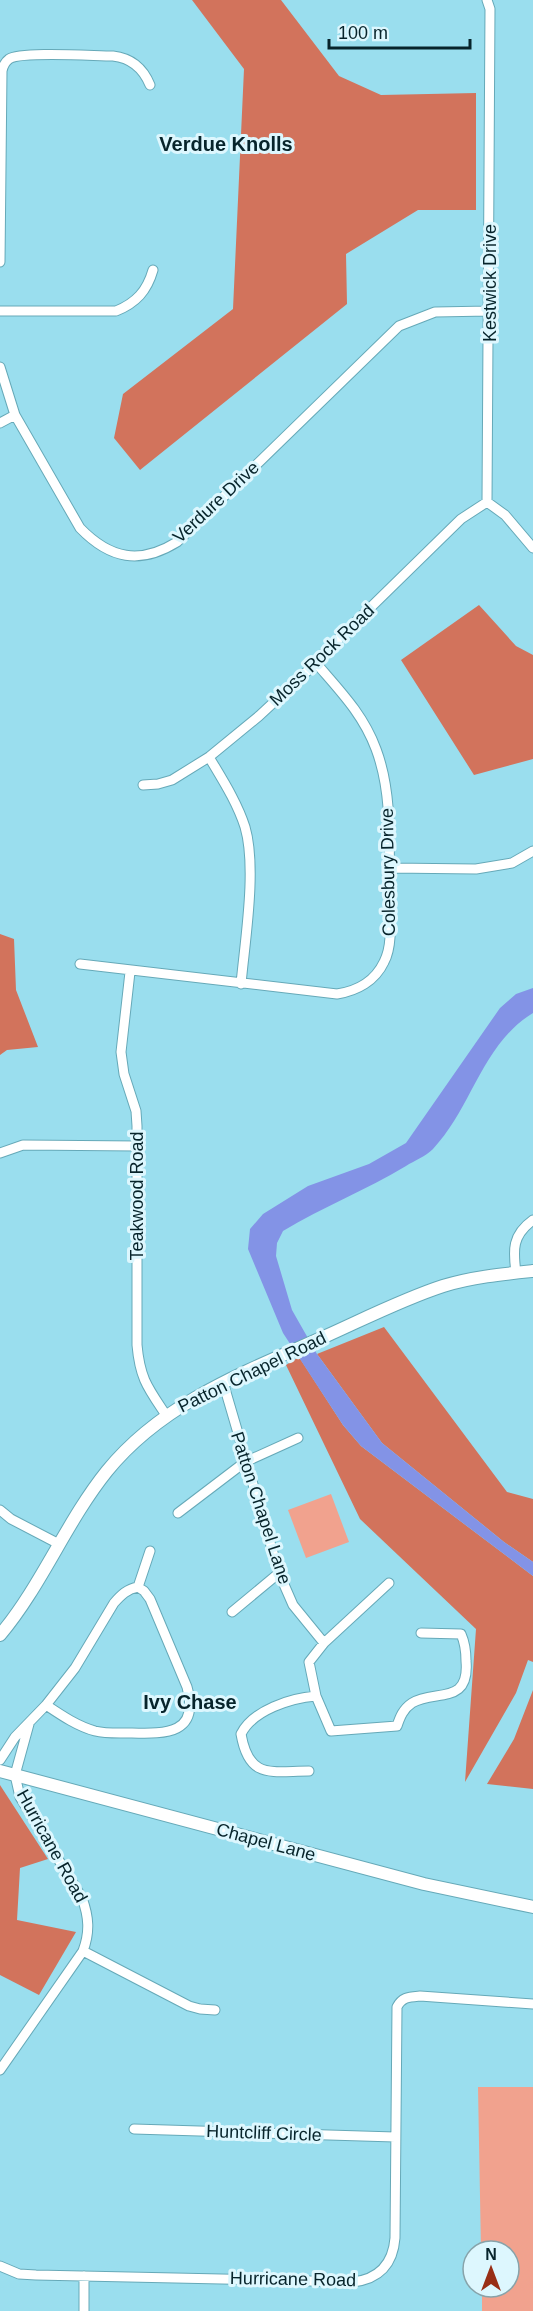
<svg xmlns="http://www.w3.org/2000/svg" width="533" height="2311" font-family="Helvetica,sans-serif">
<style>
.green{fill:#f1a28e}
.forest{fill:#d2735c}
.water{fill:#8393e6}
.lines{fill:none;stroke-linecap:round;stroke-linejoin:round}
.minor-casing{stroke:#66a9b8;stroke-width:11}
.tertiary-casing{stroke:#66a9b8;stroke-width:14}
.minor{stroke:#fff;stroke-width:9}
.tertiary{stroke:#fff;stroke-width:12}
.labels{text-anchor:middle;stroke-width:6;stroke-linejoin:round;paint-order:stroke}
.street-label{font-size:18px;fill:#07242b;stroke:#ddf7fe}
.neighbourhood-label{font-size:20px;font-weight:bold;fill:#07242b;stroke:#ddf7fe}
</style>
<rect width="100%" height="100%" fill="#9adeee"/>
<path class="green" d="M331,1494L349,1542L306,1558L288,1510Z
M478,2087H533V2311H482V2287H509V2251H481Z"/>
<path class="forest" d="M192,0H281L339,76L381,95L476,93V210H418L346,254L347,304L140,470L114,438L123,394L233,309L244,69Z
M479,605L516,646L533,655V759L474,775L401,660Z
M0,934L14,939L16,990L38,1047L7,1050L0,1055Z
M384,1327L507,1492L533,1499V1562L504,1542L382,1443L317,1354Z
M299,1357L343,1425L361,1446L533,1576V1662L528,1660L516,1693L465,1782L476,1629L360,1519L286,1365Z
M533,1690V1789L487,1784L514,1739Z
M0,1785L48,1859L20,1868L17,1920L76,1932L39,1995L0,1975Z"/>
<path class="water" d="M533,988V1013C482,1044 472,1108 433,1149C426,1156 414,1161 406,1166C366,1190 323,1207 283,1231L277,1243L276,1256L292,1310L317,1354L382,1443L504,1542L533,1562V1576L361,1446L343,1425L283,1333L248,1249L250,1229L263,1214L308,1186L369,1164L406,1143L500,1008L516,994Z"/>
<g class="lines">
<defs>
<path id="minor" d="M487,0L490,9L487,502L505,515L533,548
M0,262L2,71C3,66 5,62 9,59C21,51 94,56 113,56C131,58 143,68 150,85
M0,311H116C136,303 147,291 153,270
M0,367L15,415L80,528C110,559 140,565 177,542L399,326L435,312L489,311
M0,423L15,415
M209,757C222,779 237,802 245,827C257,868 245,940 241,984
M143,785L158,784L172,780L209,757L259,716L316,663L325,652L461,519L487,502
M391,868L476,869L512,863L533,851
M80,964L337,994C357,991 375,981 384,962C394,943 389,915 389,894C389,846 393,794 376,749C363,714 340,691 316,663
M130,972L121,1052L124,1074L136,1111L137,1126V1345C140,1379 148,1388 166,1415
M0,1153L23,1145L137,1146
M516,1273C513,1250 512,1235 533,1220
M223,1382L279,1573L293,1605L324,1643L309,1662L316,1696L331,1731L397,1726C400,1717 403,1709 412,1703C434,1689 470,1706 466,1661C466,1651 465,1643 461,1634L421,1633
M0,1510L11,1519L59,1544
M178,1513L245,1462L298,1438
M138,1587L144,1591L150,1599L187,1687C200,1734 166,1734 132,1733C120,1733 107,1734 95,1731C77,1726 61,1715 46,1705L75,1668L114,1603C121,1595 127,1589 138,1587Z
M138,1587L150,1551
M232,1612L279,1573
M324,1643L389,1583
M0,1760L15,1737L46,1705
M309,1771C271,1771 249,1780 241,1734C253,1710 291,1698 316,1696
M83,1951L189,2006L200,2009L215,2010
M0,2070L83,1951C90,1932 89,1917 82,1898L20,1797L15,1775L29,1724
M134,2129L395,2137
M0,2266L19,2274L36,2275L353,2282C379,2279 393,2264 395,2238L397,2007C402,1997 409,1997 420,1996L533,2004
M84,2311V2276"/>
<path id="tertiary" d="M0,1635C42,1585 66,1522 107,1471C163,1402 247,1371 326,1336C364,1319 403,1299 443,1286C472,1277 503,1274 533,1271
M0,1771L424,1884L533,1907"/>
</defs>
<use href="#minor" class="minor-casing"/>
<use href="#tertiary" class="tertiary-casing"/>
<use href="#minor" class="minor"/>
<use href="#tertiary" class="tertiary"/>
</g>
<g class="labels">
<g class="street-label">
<text transform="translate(490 283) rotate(-90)" y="6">Kestwick Drive</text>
<text transform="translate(216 502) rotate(-43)" y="6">Verdure Drive</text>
<text transform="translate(322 655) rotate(-44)" y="6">Moss Rock Road</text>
<text transform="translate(388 872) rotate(-91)" y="6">Colesbury Drive</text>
<text transform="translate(137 1196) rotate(-90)" y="6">Teakwood Road</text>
<text transform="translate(252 1372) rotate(-26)" y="6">Patton Chapel Road</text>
<text transform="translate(261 1508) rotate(72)" y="6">Patton Chapel Lane</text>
<text transform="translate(266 1842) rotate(15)" y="6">Chapel Lane</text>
<text transform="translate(52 1846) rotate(61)" y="6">Hurricane Road</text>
<text transform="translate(264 2133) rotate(2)" y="6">Huntcliff Circle</text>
<text transform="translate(293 2279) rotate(1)" y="6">Hurricane Road</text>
</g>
<g class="neighbourhood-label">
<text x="226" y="151">Verdue Knolls</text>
<text x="190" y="1709">Ivy Chase</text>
</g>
</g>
<g transform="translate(491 2269)"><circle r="28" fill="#ddf7fe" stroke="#87a3aa" stroke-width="1.5"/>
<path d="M0-4.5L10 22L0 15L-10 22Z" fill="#982f16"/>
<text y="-9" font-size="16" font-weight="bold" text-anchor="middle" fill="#07242b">N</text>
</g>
<path d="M329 39v9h141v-9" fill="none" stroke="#07242b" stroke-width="3"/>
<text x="338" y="39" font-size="18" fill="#07242b" stroke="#ddf7fe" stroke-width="4.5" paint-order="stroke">100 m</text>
</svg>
